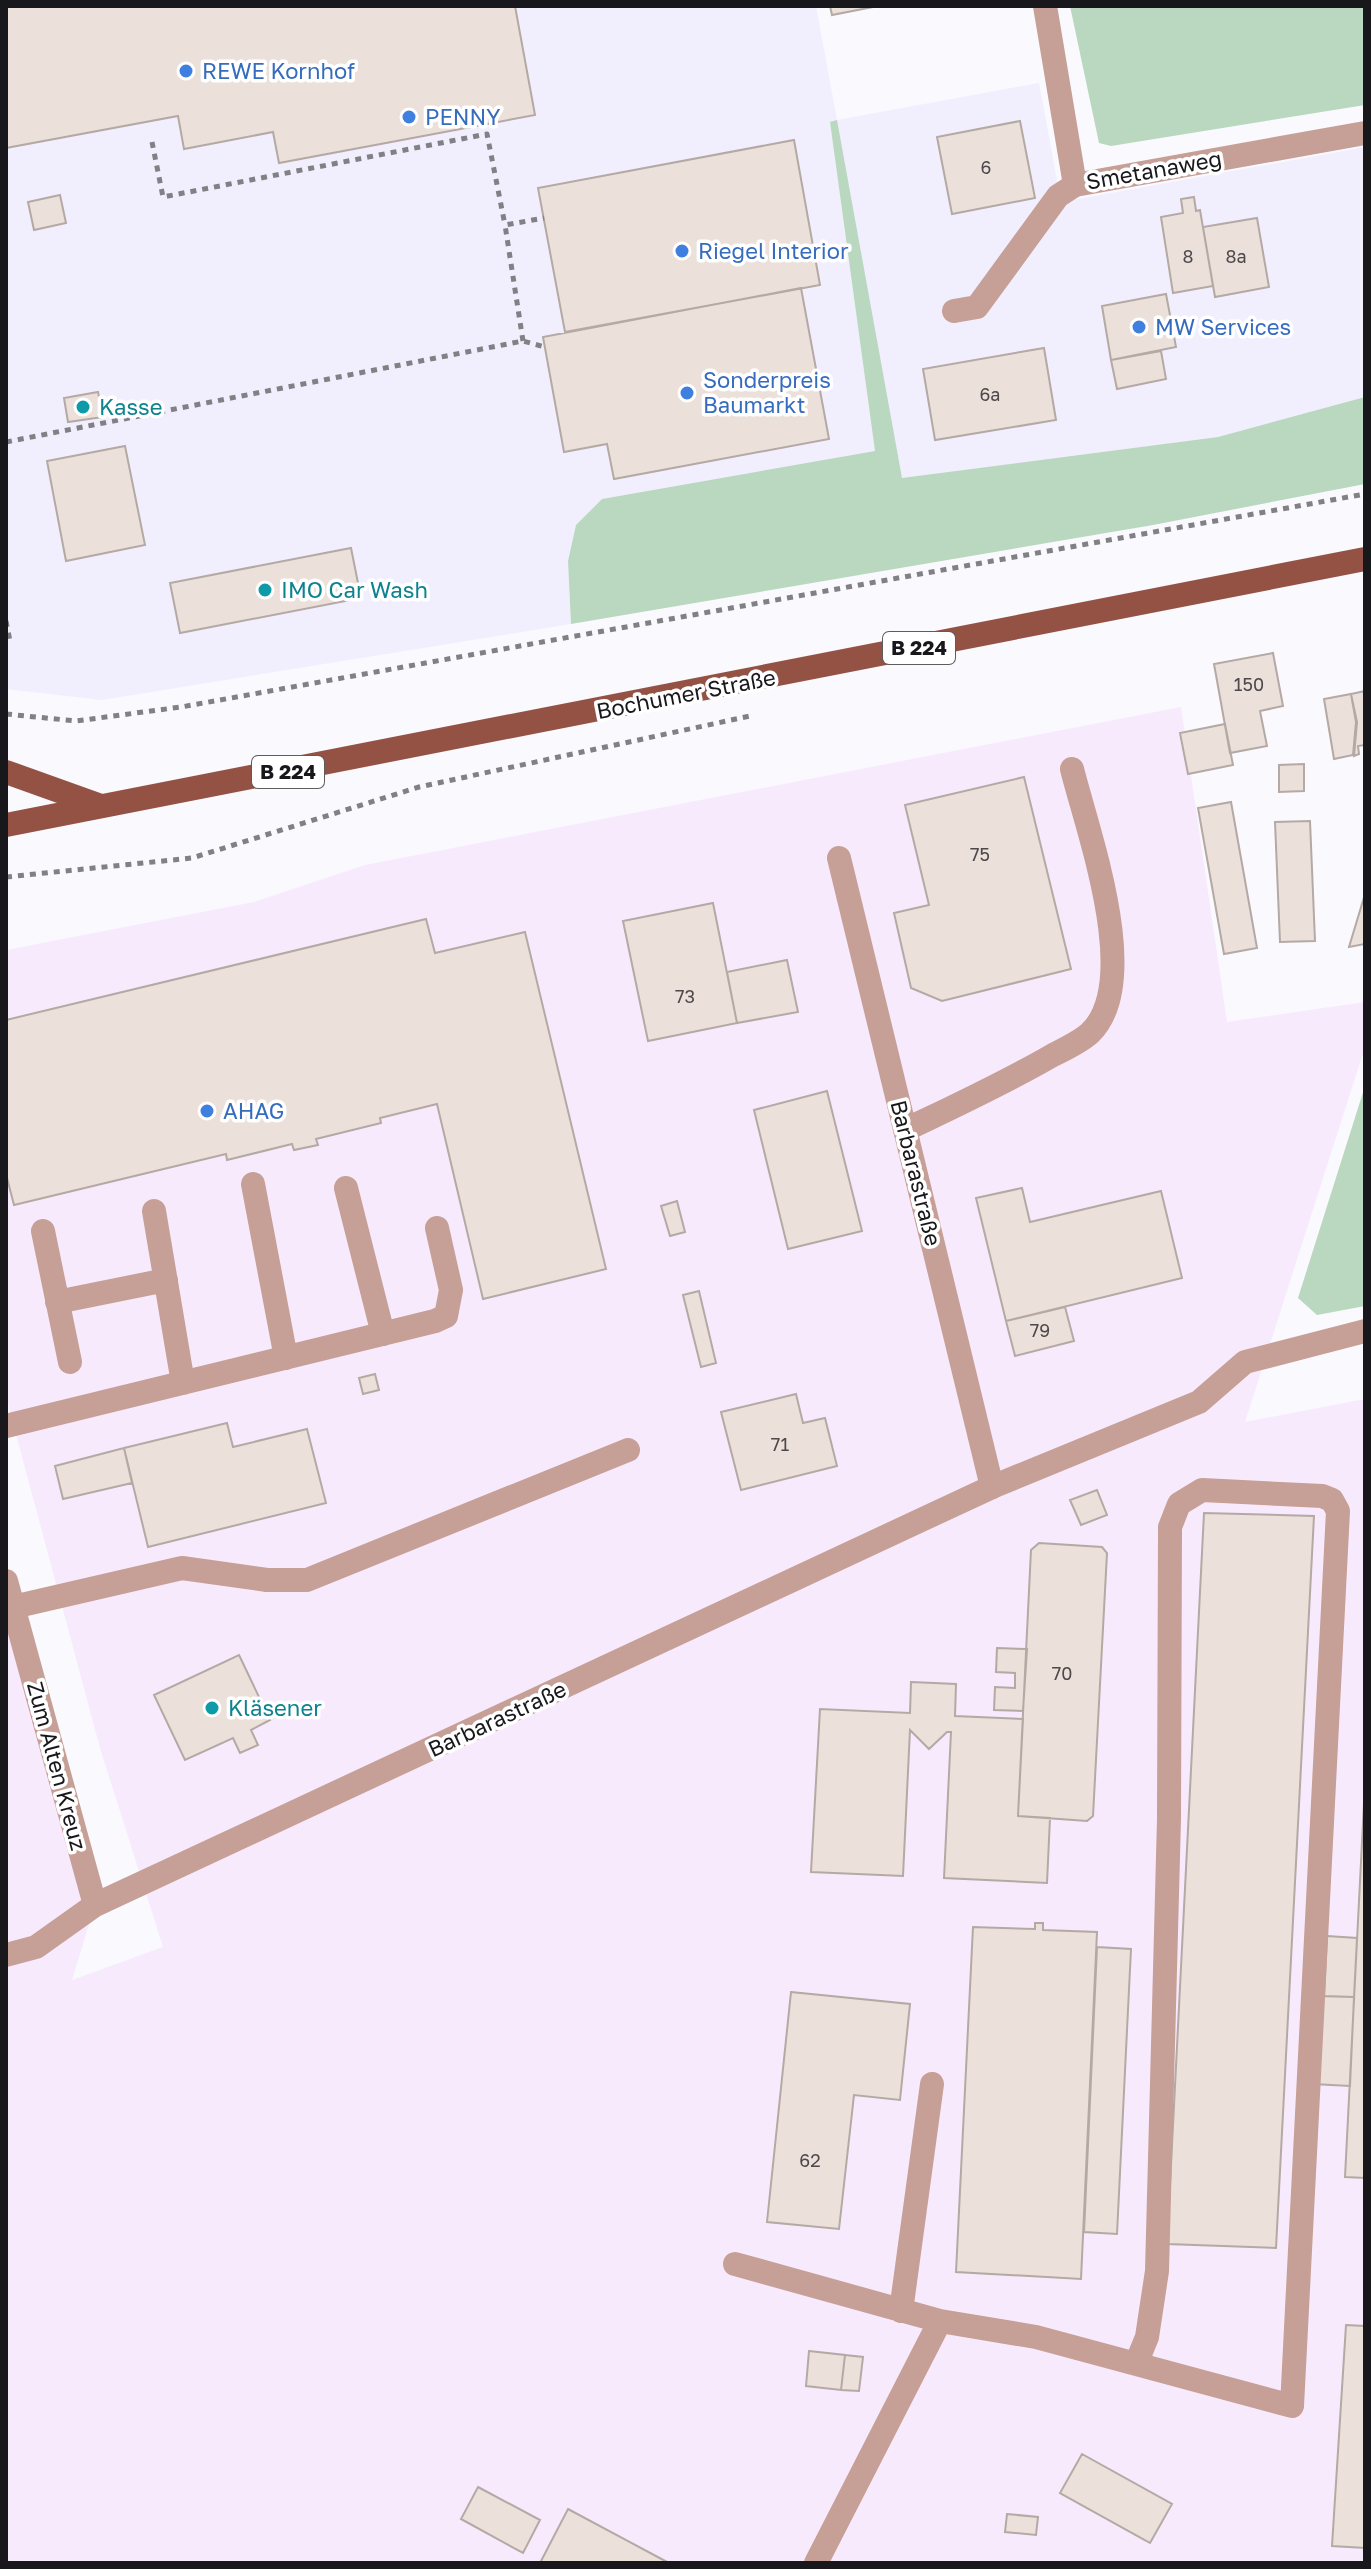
<svg xmlns="http://www.w3.org/2000/svg" width="1371" height="2569" font-family="'Golos Text',sans-serif">
<style>
.built{fill:#f1effe}
.industrial{fill:#f8eafd}
.green{fill:#bad7bf}
.building{fill:#ece0da;stroke:#b4a9a4;stroke-width:2}
.lines{fill:none;stroke-linecap:round;stroke-linejoin:round}
.path{stroke:#818085;stroke-width:5;stroke-dasharray:6 6;stroke-linecap:butt}
.lane{stroke:#c69f96;stroke-width:24}
.street{stroke:#c69f96;stroke-width:24}
.primary{stroke:#945245;stroke-width:24}
.shop-dot{fill:#3f7fe0;stroke:#fff;stroke-width:3}
.culture-dot{fill:#0f9aa8;stroke:#fff;stroke-width:3}
.labels{text-anchor:middle;stroke-width:7;stroke-linejoin:round;paint-order:stroke}
.number-label{font-size:18px;fill:#4d494b}
.shield{fill:#fff;stroke:#5d5d5f;stroke-width:2}
.shield-label{font-size:20px;font-weight:bold;fill:#18171b}
.shop-label{font-size:22px;fill:#366cbe;stroke:#fff;text-anchor:start}
.street-label{font-size:22px;fill:#18171b;stroke:#fff}
.culture-label{font-size:22px;fill:#0d838f;stroke:#fff;text-anchor:start}
</style>
<rect width="100%" height="100%" fill="#f9f9fe"/>
<path class="built" d="M6,6H816L837,120L1039,83L1061,202L1365,147V397L1218,437L902,479L836,121L830,123L875,451L602,499L576,525L568,561L571,624L102,700L6,689Z"/>
<path class="industrial" d="M1181,707L1227,1022L1365,1002V1047L1245,1422L1365,1399V2563H6V1581L95,1905L72,1980L163,1947L100,1748L6,1397V950L254,902L365,865Z"/>
<path class="green" d="M1070,6H1365V105L1111,146L1099,143Z
M837,120L902,478L1218,437L1365,397V484L1153,525L571,624L568,561L576,525L602,499L875,451L830,122Z
M1365,1086V1306L1317,1315L1298,1298Z"/>
<path class="building" d="M6,6H515L535,115L279,163L273,132L184,149L178,116L6,148Z
M830,6H878L832,15Z
M1020,121L1035,198L952,214L937,137Z
M794,140L820,285L565,332L538,188Z
M60,195L66,223L34,230L28,202Z
M1194,197L1196,211L1200,210L1213,286L1173,293L1161,217L1183,213L1181,199Z
M1257,218L1269,287L1215,297L1203,227Z
M801,288L829,439L614,479L607,444L564,452L543,337Z
M1166,294L1176,347L1111,360L1102,306Z
M1044,348L1056,420L935,440L923,369Z
M1161,351L1166,379L1117,389L1111,360Z
M98,392L103,417L68,422L64,398Z
M125,446L145,545L66,561L47,461Z
M351,548L361,598L180,633L170,583Z
M1273,653L1283,706L1260,711L1267,746L1230,753L1214,664Z
M1365,691V745L1358,746L1359,754L1354,756L1357,722L1351,694Z
M1351,694L1356,722L1353,755L1334,759L1324,699Z
M1225,724L1233,765L1188,774L1180,733Z
M1304,764V791L1279,792V765Z
M1024,777L1071,969L942,1001L911,988L894,913L929,905L905,805Z
M1231,802L1257,948L1224,954L1198,808Z
M1310,821L1315,941L1280,942L1275,822Z
M1365,894V944L1349,947Z
M713,903L737,1023L648,1041L623,921Z
M426,919L435,953L525,932L606,1269L483,1299L437,1104L380,1118L381,1123L316,1139L318,1145L294,1150L292,1144L227,1160L226,1154L14,1205L6,1174V1020Z
M787,960L798,1012L737,1023L727,972Z
M827,1091L862,1231L788,1249L754,1110Z
M1022,1188L1030,1222L1161,1191L1182,1278L1006,1321L976,1198Z
M677,1201L685,1232L670,1236L661,1206Z
M699,1291L716,1363L701,1367L683,1295Z
M1065,1307L1074,1341L1015,1356L1006,1321Z
M375,1374L379,1390L363,1394L359,1378Z
M796,1394L803,1423L825,1418L837,1466L741,1490L721,1412Z
M227,1423L233,1447L307,1429L326,1503L148,1547L124,1448Z
M124,1448L132,1483L63,1499L55,1466Z
M1097,1490L1107,1515L1081,1525L1070,1500Z
M1204,1513L1314,1516L1276,2248L1167,2244Z
M1039,1543L1102,1547L1107,1553L1093,1816L1087,1821L1018,1816L1031,1550Z
M997,1648L1027,1649L1023,1711L994,1710L995,1687L1015,1688V1673L996,1672Z
M239,1655L270,1720L251,1730L258,1745L240,1753L233,1738L185,1760L154,1695Z
M911,1682L956,1684L955,1716L1023,1719L1018,1816L1050,1818L1047,1883L944,1878L951,1732H947L929,1749L910,1730L903,1876L811,1872L820,1709L910,1713Z
M1365,1783V2178L1345,2177Z
M1035,1923H1043V1930L1097,1932L1081,2279L956,2272L973,1927L1035,1929Z
M1327,1936L1357,1938L1354,1997L1324,1996Z
M1097,1947L1131,1949L1117,2234L1084,2232Z
M791,1992L910,2004L900,2100L854,2095L839,2229L767,2222Z
M1318,1996L1354,1997L1350,2086L1313,2084Z
M1346,2325L1365,2326V2548L1332,2546Z
M809,2351L845,2355L841,2390L806,2386Z
M845,2355L863,2357L859,2391L841,2390Z
M1082,2454L1172,2504L1150,2543L1060,2493Z
M478,2487L540,2520L523,2553L461,2519Z
M568,2509L669,2563H540Z
M1007,2514L1038,2517L1036,2535L1005,2532Z"/>
<g class="lines">
<path class="path" d="M152,142L163,197L487,134L505,225
M523,341L505,225L544,218
M6,442L523,341L545,347
M6,621L10,641L6,643
M6,714L76,721L181,707L1365,494
M6,877L192,858L419,787L750,716"/>
<path class="lane" d="M954,311L977,307L1058,196L1075,185
M839,858L992,1487
M905,1130C955,1106 1005,1083 1053,1055C1065,1049 1080,1042 1090,1033C1143,982 1088,833 1072,769
M253,1184L286,1358
M346,1188L383,1334
M154,1211L183,1383
M43,1231L70,1362
M57,1302L166,1280
M6,1426L435,1321L446,1316L451,1290L437,1228
M13,1607L182,1568L267,1580H307L628,1450
M735,2264L940,2321L816,2563
M901,2311L932,2084
M940,2321L1036,2337L1292,2406L1338,1511L1332,1500L1322,1496L1202,1490L1179,1504L1170,1527L1169,1819L1157,2271L1147,2337L1136,2364"/>
<path class="street" d="M1045,6L1075,185L1365,133
M6,1581L95,1905
M6,1955L36,1947L95,1905L992,1487L1199,1402L1245,1362L1365,1331"/>
<path class="primary" d="M6,772L101,806
M6,825L1365,559"/>
</g>
<g class="shop-dot">
<circle cx="186" cy="71" r="8"/>
<circle cx="409" cy="117" r="8"/>
<circle cx="682" cy="251" r="8"/>
<circle cx="1139" cy="327" r="8"/>
<circle cx="687" cy="393" r="8"/>
<circle cx="207" cy="1111" r="8"/>
</g>
<g class="culture-dot">
<circle cx="83" cy="407" r="8"/>
<circle cx="265" cy="590" r="8"/>
<circle cx="212" cy="1708" r="8"/>
</g>
<g class="labels">
<g class="number-label">
<text x="986" y="174">6</text>
<text x="1188" y="263">8</text>
<text x="1236" y="263">8a</text>
<text x="990" y="401">6a</text>
<text x="1249" y="691">150</text>
<text x="980" y="861">75</text>
<text x="685" y="1003">73</text>
<text x="1040" y="1337">79</text>
<text x="780" y="1451">71</text>
<text x="1062" y="1680">70</text>
<text x="810" y="2167">62</text>
</g>
<g class="shield">
<rect x="883" y="632" width="72" height="32" rx="6"/>
<rect x="252" y="756" width="72" height="32" rx="6"/>
</g>
<g class="shield-label">
<text x="919" y="655">B 224</text>
<text x="288" y="779">B 224</text>
</g>
<g class="shop-label">
<text x="202" y="79">REWE Kornhof</text>
<text x="425" y="125">PENNY</text>
<text x="698" y="259">Riegel Interior</text>
<text x="1155" y="335">MW Services</text>
<text x="703" y="388">Sonderpreis<tspan x="703" dy="25">Baumarkt</tspan></text>
<text x="223" y="1119">AHAG</text>
</g>
<g class="street-label">
<text transform="translate(1154 170) rotate(-10)" y="8">Smetanaweg</text>
<text transform="translate(686 694) rotate(-11)" y="8">Bochumer Straße</text>
<text transform="translate(916 1173) rotate(76)" y="8">Barbarastraße</text>
<text transform="translate(497 1719) rotate(-25)" y="8">Barbarastraße</text>
<text transform="translate(57 1766) rotate(75)" y="8">Zum Alten Kreuz</text>
</g>
<g class="culture-label">
<text x="99" y="415">Kasse</text>
<text x="281" y="598">IMO Car Wash</text>
<text x="228" y="1716">Kläsener</text>
</g>
</g>
<rect width="1371" height="2569" fill="none" stroke="#18171b" stroke-width="16"/>
</svg>
